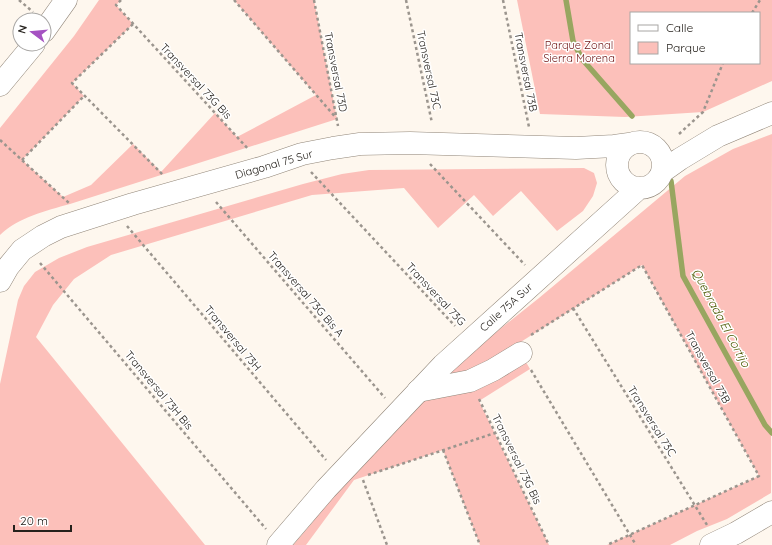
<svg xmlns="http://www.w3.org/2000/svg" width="772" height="545" font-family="Quicksand,sans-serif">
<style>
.green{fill:#fcc0ba;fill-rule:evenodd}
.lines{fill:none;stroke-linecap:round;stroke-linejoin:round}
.stream{stroke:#98a660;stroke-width:5.5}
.minor-casing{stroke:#918679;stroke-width:23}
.tertiary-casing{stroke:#918679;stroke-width:23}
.path{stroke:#9b958e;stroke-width:2.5;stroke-dasharray:3 3;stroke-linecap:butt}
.minor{stroke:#fff;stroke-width:22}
.tertiary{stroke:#fff;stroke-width:22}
.labels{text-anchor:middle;stroke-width:3;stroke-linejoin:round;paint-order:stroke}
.park-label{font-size:11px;fill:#721717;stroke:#fff}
.street-label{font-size:11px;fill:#25211c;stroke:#fff}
.water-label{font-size:12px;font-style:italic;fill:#4c5802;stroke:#fff}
</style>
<rect width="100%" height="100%" fill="#fef7ee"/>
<path class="green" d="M99,0H121L116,5L133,24L72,83L84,96L22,160L63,197L91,185L133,144L161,172L215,113L237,137L316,95L234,0H314L337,119L70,204C45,211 19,217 0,235V128L74,36Z
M517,0H772V81L703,112L625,117L540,114ZM631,13H759V63H631Z
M772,134L771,493L727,519L697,531L670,545H607L759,476L642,265L516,345L530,369L479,401L549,545H480L443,450L354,480L306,545H293L312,523L337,485L456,364L539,298L685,176L733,149Z
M584,168L594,173L597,183L593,196L583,211L557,231L521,191L493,216L474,195L438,228L404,188L312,195L111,255L74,279L53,305L36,337L205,545H0V384L18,300L24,286L35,272L59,258L87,247L303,184L342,174L369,170Z"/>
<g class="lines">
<path class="stream" d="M566,0L573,41L582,59L632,116
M671,181L683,276L765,425L772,433"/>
<defs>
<path id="minor" d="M418,391L470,381L493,370L521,353"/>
<path id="tertiary" d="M44,31L66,0
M0,85L34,44
M617 165a23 23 0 1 1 46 0a23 23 0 1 1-46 0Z
M663,171L680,159L718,136L772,113
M0,281L8,267L22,250L43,236L61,227L133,204L264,167L302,154L333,148L360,144L410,143L576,148L614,146L629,144
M278,545L326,489L443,365L639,188
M711,545L736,533L772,512"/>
</defs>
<use href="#minor" class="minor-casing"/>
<use href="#tertiary" class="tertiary-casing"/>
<path class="path" d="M19,0L33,12
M121,0L116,5L249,150
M234,0L337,119
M314,0L338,126
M406,0L432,123
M503,0L529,127
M752,13L760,0
M133,24L72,83L163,175
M679,134L703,112L723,63
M0,140L69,203
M22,160L84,96
M430,164L525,265
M311,172L455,326
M216,202L385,398
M127,226L326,460
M40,263L266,529
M573,308L707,525
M531,335L642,265L759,476L607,545
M531,370L636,545
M479,399L549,545
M443,450L480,545
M368,475L495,433
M363,480L387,545"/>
<use href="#minor" class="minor"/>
<use href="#tertiary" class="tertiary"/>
</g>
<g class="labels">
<g class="park-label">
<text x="579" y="49">Parque Zonal<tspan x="579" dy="13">Sierra Morena</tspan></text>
</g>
<g class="street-label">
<text transform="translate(429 70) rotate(78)" y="4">Transversal 73C</text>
<text transform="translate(336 72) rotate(79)" y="4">Transversal 73D</text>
<text transform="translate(526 72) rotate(79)" y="4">Transversal 73B</text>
<text transform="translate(196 81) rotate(47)" y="4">Transversal 73G Bis</text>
<text transform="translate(274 164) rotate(-16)" y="4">Diagonal 75 Sur</text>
<text transform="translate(306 294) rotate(49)" y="4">Transversal 73G Bis A</text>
<text transform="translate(436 294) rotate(47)" y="4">Transversal 73G</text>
<text transform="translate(506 307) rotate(-42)" y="4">Calle 75A Sur</text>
<text transform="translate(233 338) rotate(50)" y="4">Transversal 73H</text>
<text transform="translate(708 367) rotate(61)" y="4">Transversal 73B</text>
<text transform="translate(159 390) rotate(50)" y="4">Transversal 73H Bis</text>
<text transform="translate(652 421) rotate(58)" y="4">Transversal 73C</text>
<text transform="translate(517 459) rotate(64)" y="4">Transversal 73G Bis</text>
</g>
<g class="water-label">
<text transform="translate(721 318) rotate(62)" y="4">Quebrada El Cortijo</text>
</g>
</g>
<rect x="630" y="12" width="130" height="52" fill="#ffffff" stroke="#a8a6a4"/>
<rect x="638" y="25" width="20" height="6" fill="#ffffff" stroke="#a8a6a4"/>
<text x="666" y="32" font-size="12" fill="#25211c">Calle</text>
<rect x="638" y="42" width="20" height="12" fill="#fcc0ba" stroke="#a8a6a4"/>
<text x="666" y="52" font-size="12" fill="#25211c">Parque</text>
<g transform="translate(32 32) rotate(286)"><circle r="19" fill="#ffffff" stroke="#a8a6a4"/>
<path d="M0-3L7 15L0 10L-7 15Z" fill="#a552c2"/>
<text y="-6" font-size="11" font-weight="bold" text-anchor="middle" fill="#25211c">N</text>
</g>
<path d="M14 525v6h57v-6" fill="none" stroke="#25211c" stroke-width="2"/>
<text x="20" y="525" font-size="12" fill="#25211c" stroke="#ffffff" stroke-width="3" paint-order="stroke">20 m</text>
</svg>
